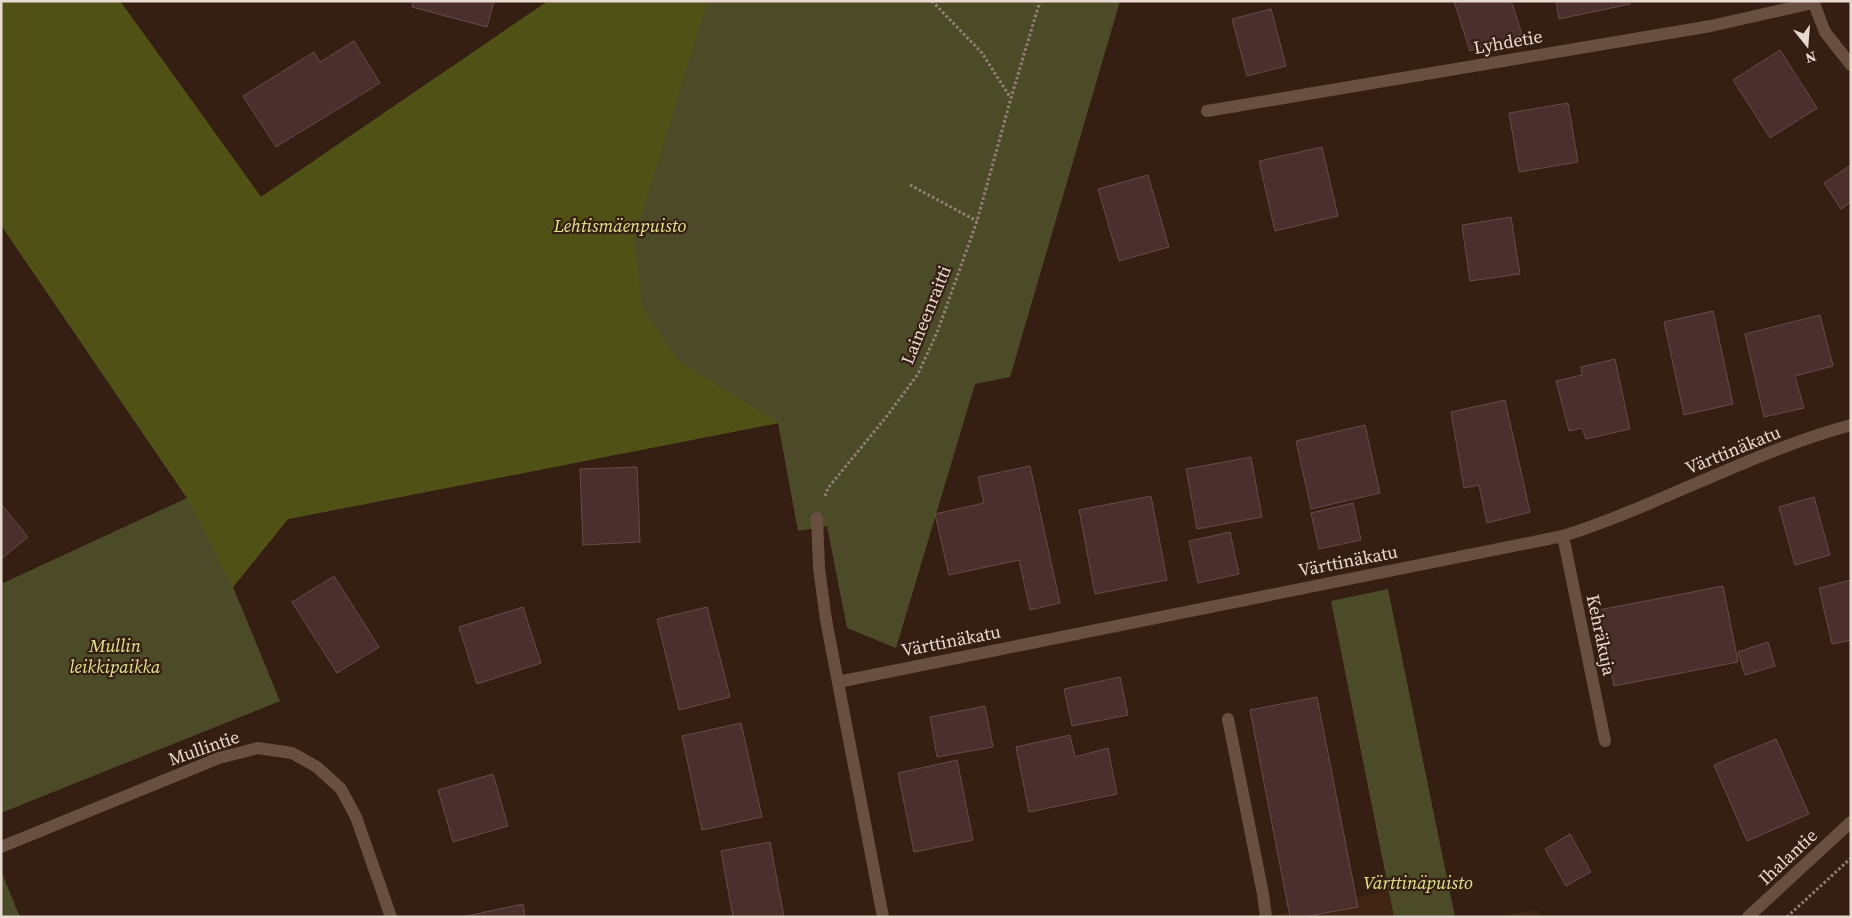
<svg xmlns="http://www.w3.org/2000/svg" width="1852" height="918" font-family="'Source Serif 4',serif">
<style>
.built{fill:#402513}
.green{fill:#4b4c27}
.forest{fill:#505215}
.building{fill:#4b2f2d;stroke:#684a48}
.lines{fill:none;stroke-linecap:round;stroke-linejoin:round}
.path{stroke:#938176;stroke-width:3;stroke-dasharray:2.5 2.5;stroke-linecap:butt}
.minor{stroke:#684f40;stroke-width:12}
.tertiary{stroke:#684f40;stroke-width:12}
.labels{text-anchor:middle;stroke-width:4.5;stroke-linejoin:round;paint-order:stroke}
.street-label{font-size:18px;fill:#e9dad1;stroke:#351f12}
.park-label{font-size:18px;font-style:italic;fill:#e3e68e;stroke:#351f12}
</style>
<rect width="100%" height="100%" fill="#351f12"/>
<path class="built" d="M1389,890L1394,917H1265Z
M1538,909L1540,917H1500Z"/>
<path class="green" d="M1,1H120L261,197L548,1H1120L1010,377L975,384L896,648L847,628L827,526L798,531L778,423L288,519L233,587L280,701L1,813V584L187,498L1,225Z
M1388,589L1455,917H1394L1331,601Z
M1,871L20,917H1Z"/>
<path class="forest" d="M1,1H120L261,197L548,1H707L634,239L642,307L678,361L778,423L288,519L233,587L187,498L1,225Z"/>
<path class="building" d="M413,1H494L487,27L412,7Z
M1454,1H1511L1522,34L1470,51Z
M1556,1H1629L1630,4L1559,19Z
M1271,9L1286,66L1247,76L1232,19Z
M354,41L380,83L276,147L243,96L314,52L320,62Z
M1780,50L1817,108L1770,138L1733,80Z
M1568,103L1578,162L1519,172L1509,113Z
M1322,147L1338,216L1275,231L1259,161Z
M1851,165V202L1841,209L1824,183Z
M1148,175L1169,247L1119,261L1098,189Z
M1511,217L1520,274L1470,281L1462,225Z
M1713,311L1733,404L1684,415L1664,322Z
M1820,315L1833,366L1795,376L1804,408L1764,417L1745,334Z
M1615,359L1630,429L1586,439L1582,428L1569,431L1556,381L1582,375L1581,367Z
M1505,400L1530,512L1487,523L1479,485L1464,488L1451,412Z
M1365,425L1380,493L1311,509L1296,441Z
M1251,457L1262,517L1197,529L1186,469Z
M1030,466L1060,603L1030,610L1019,560L949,575L935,514L984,503L978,477Z
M637,467L640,542L583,545L580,469Z
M1151,496L1167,580L1095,594L1079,510Z
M1814,497L1830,555L1795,565L1779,507Z
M1353,503L1361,540L1319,549L1311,513Z
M1,504L28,537L1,559Z
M1230,532L1239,574L1198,583L1189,541Z
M334,576L379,647L337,673L292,602Z
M1851,580V640L1832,644L1819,588Z
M1723,586L1738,662L1614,686L1599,610Z
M523,607L541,663L477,684L459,627Z
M707,607L730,697L679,710L657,619Z
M1768,642L1775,666L1745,675L1738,652Z
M1120,677L1128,715L1072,726L1064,689Z
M1317,697L1358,907L1303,917H1290L1250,710Z
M985,706L993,747L937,757L930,717Z
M741,723L762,817L702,830L682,736Z
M1070,735L1075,757L1108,748L1117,794L1029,812L1016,747Z
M1776,739L1809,814L1747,841L1714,765Z
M957,760L973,840L914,852L898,773Z
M493,774L508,826L453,842L438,790Z
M1570,834L1591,872L1566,886L1545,849Z
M770,842L784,917H733L721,851Z
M523,904L525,917H462Z"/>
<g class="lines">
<path class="path" d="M932,1L982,53L1010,97
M910,185L977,221
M825,496L828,488L887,416L918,374L938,330L977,221L1011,98L1040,1
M1787,917L1851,858"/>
<path class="minor" d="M1813,1L1825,32L1851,65
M1207,111L1711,26L1813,3
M817,518L819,568L826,620L883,917
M1563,536L1605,741
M838,682L1563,536C1661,505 1751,452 1851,425
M1228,719L1263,894L1266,917
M1,847L219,758L258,748L292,753L317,767L341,789L356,817L391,917"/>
<path class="tertiary" d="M1748,917L1851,822"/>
</g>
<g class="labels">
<g class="street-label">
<text transform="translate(1508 42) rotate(-10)" y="6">Lyhdetie</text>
<text transform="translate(926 315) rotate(-68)" y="6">Laineenraitti</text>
<text transform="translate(1733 450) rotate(-22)" y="6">Värttinäkatu</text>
<text transform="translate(1348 561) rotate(-11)" y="6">Värttinäkatu</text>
<text transform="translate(1601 635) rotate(78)" y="6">Kehräkuja</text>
<text transform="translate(951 641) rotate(-11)" y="6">Värttinäkatu</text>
<text transform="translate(204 748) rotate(-19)" y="6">Mullintie</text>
<text transform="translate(1788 857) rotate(-43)" y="6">Ihalantie</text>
</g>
<g class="park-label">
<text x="620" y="232">Lehtismäenpuisto</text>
<text x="115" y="652">Mullin<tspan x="115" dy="21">leikkipaikka</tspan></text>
<text x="1418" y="889">Värttinäpuisto</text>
</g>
</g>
<rect width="1852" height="918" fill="none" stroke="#e9dad1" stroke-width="5"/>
<g transform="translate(1807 45) rotate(163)" stroke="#351f12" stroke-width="4" paint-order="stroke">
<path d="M0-4L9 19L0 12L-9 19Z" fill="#e9dad1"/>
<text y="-8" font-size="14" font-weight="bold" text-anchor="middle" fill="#e9dad1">N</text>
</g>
</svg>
